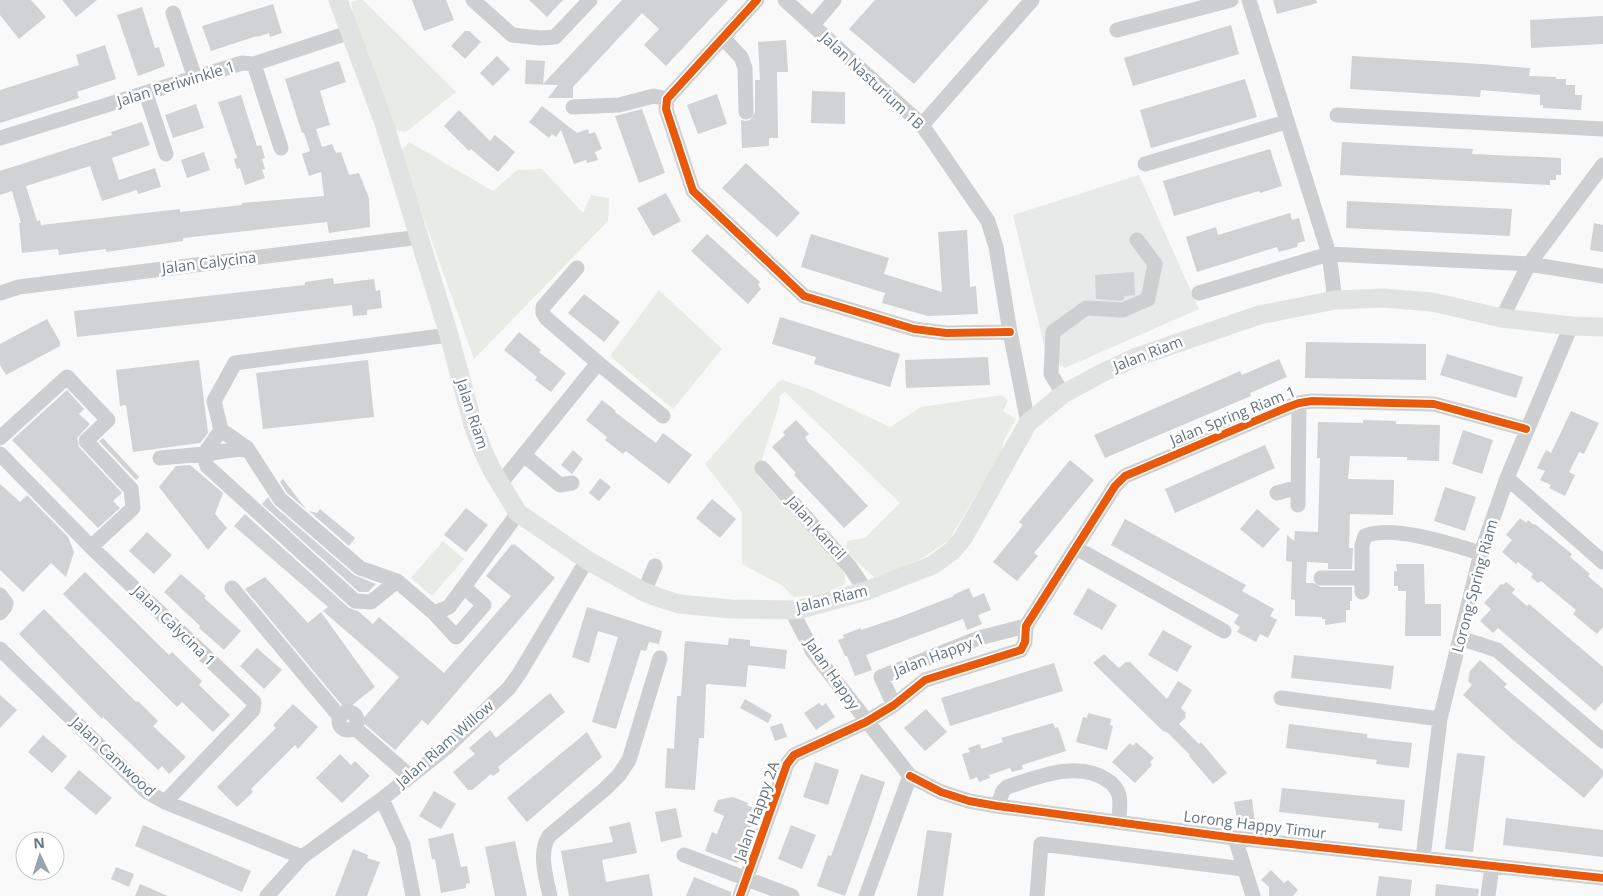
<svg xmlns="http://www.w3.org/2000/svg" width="1603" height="896" font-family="'Open Sans',sans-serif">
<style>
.built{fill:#e8e9e9}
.green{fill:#e8ebe6}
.building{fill:#d0d2d3}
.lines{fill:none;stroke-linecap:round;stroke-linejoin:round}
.minor{stroke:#cecfd0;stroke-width:15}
.major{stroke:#e1e2e2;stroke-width:19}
.cycleway-casing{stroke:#fff;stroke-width:11}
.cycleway{stroke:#e8590c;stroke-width:8}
.labels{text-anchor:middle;stroke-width:5;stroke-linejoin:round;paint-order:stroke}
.street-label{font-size:15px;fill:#657683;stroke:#fff}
</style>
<rect width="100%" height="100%" fill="#f9f9f9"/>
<path class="built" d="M1139,175L1199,309L1065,368L1047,357L1013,215Z"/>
<path class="green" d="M357,0H363L456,92L406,132L396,130L356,29L351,2Z
M409,142L493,191L517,170L542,169L583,213L591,195L609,198L608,221L474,359L400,152Z
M659,290L722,349L673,409L610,356Z
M783,380L811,390L890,427L921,407L1002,395L1008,401L1003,411L1016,419L1003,442L1002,452L949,540L924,557L897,571L874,577L846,552L847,541L865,538L900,503L785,392L779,396L780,402L757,475L841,566L845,575V584C828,592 812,597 793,597L783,586L742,564V512L705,464L778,382Z
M443,541L464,559L432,596L411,578Z"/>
<path class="building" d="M0,0H31L46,17L19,39L0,15Z
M62,0H97L76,17Z
M412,0H446L454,20L424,31Z
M529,0H563L547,17Z
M622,0H728L666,66L644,45L659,29L642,13L573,87V98H548L558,85L525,84L526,60L545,61L543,84Z
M875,0H989L914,84L849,29Z
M1273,0H1316L1317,3L1277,14Z
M273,4L282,33L270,37L269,33L257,37V36L211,51L202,26Z
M142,7L155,48L159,47L165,66L138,76L117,15Z
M1603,16V44L1531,48L1530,20Z
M1231,25L1239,54L1133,86L1124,58Z
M465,31H469L481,42L465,59L451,46Z
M786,40L788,72H777L778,138H769V146L742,148L741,120L746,121L750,120L755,112V80H760L758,42Z
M105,45L116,79L77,92L79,98L0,123V90L79,65L76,55Z
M497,56L510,69L493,86L480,73Z
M1352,56L1482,64L1530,68L1529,76L1556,77V79H1566V85H1575V95H1582L1581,110L1543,108V105H1540V95L1481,90L1480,97L1350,89Z
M339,61L346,82L320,91L330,125L316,129L322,147L332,144L336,153L341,152L349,175L359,173L369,198L370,227L329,233L327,222L183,238V241L106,252V249L59,255L58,249L22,253L19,223H21L12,191L0,195V171L112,135L111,132L142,122L150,145L112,158L119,180L155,168L161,187L138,194L137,190L102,201L90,166L26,186L37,221L40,220L41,225L180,209V212L242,205V203L324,196L321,172L309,176L302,154L310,151L304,133H302L285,79Z
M1245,79L1257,117L1151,148L1140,110Z
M812,91L845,92V124L811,123Z
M717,94L727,124L698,134L687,105Z
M241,95L257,146L261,145L265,158L262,159L265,169L262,170L265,178L245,185L240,168L237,169L234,159L237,158L218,102Z
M196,104L204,128L173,138L165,115Z
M542,106L577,133L588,129L589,134L595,132L602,149L595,152L598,160L587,163L586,160L574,164L561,130L556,137L552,134L549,138L529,122Z
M642,109L665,173L639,183L615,116Z
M459,110L490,141L495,135L515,152L498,172L471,149L469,151L444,126Z
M1342,142L1473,149L1472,154L1561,158V175H1556V180H1550V185L1340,175Z
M1270,149L1282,186L1260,193L1259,191L1174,216L1163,181Z
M204,152L210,170L187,178L181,160Z
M746,163L800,213L777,237L722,188Z
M666,193L681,221L653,236L637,208Z
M1347,201L1512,209L1510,236L1346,228Z
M1290,213L1292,220L1299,218L1305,241L1298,243L1297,247L1279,252L1277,247L1197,272L1186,237L1216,227L1218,235Z
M1594,223L1603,225V252L1590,250Z
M967,230L970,287L976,286L978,314L928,316L882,303L885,293L801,267L811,234L889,258L884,274L942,292L938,232Z
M707,234L760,282L758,285L761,289L748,304L691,251Z
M1134,272L1135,295L1124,296V299L1121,301L1096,299L1095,275Z
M333,278L334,284L374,279L376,291L380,290L382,308L367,310V315L353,316L352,305L204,323L77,337L74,311L305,285V282Z
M584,294L620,322L604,342L568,313Z
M780,317L900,354L890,387L814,364L816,357L772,344Z
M47,319L60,342V346L6,375L0,365V344Z
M519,332L541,350L539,352L566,373L551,392L535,380L537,377L504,350Z
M1306,342L1426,344V380L1305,378Z
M1447,354L1523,377L1516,398L1440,375Z
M988,357L990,385L906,388L905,360Z
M1279,359L1287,377L1250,393L1251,396L1105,458L1094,435L1240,371L1242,375Z
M199,360L208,433L200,443L133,452L126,405L120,406L116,370Z
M368,360L374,417L263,429L256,373Z
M67,390L84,409L79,414L90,424L77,438L79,447L122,493L113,501L120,508L98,528L12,440Z
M602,400L616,411L615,412L656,443L663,433L692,455L669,484L626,451L623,454L605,440L607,437L586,420Z
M1571,411L1599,423L1584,454L1579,452L1569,472L1575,475L1565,496L1549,488L1551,485L1540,480L1545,471L1537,468L1546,450L1551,453Z
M796,420L809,434L805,437L808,442L868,506L844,528L794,475L796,473L772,447L785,435L783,432Z
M1363,420L1396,421V424L1440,425L1439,461L1407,460V457L1350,456L1348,479L1394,480L1393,515L1350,514L1349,548H1353L1352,569H1328V563L1307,562L1306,583H1314L1321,587H1352V601H1350V610H1346V622L1325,625V619H1322V617L1295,616V600L1291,599L1292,562L1286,561L1287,535L1294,541L1295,531L1318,532L1320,458H1317L1318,422L1363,423Z
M1463,430L1493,440L1482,474L1452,464Z
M103,438L139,477L136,480L99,441Z
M1265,445L1275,468L1175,513L1165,489Z
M573,450L583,459L572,474L561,465Z
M1070,460L1094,480L1034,553L1038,556L1017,581L993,562L1023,525L1019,522Z
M190,465L223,493L215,514L227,528L208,550L159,487L176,466Z
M600,478L611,487L599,501L589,493Z
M283,479L306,509L287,493L280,482Z
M0,484L20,502L27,495L68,537L74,552L66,577L51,563L23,592L0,570Z
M1445,487L1476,497L1465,531L1434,521Z
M268,497L274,506L354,575L376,584L368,592H359L262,504Z
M712,499L736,519L720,538L696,518Z
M466,508L488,525L466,552L444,535Z
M320,509L355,538L349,546L309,511L317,513Z
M1257,509L1280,529L1263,548L1240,529Z
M245,514L349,608L358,611L373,624L379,617L444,673L511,596L486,576L512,544L515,547L513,543L555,578L428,725L422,720L395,750L361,721L399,677L323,611L328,607L234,526Z
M1520,518L1526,523L1528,520L1534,525L1535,524L1572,554L1570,557L1590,574L1588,576L1603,589V627L1597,634L1573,614L1576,610L1541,581L1538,583L1531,577L1533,574L1518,562L1516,564L1502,552L1512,540L1506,535Z
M1125,519L1246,585L1242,591L1274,609L1270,616L1277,620L1268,638L1260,634L1256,642L1237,632L1240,627L1234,623L1239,615L1111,545Z
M147,532L172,555L154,574L129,551Z
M1396,564H1424L1425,604H1441V636H1405L1406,591H1398V586H1394V571H1397Z
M85,572L169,655L172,652L202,681L199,685L230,715L213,732L182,702L177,707L63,594Z
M181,574L206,596L204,598L241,631L224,650L199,628L200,626L164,592Z
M265,577L308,623L321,612L375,687L346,710L245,589Z
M1506,582L1515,589L1512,593L1527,606L1529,604L1603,667V702L1595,711L1498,628L1493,633L1480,621L1491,609L1484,603L1501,584L1503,585Z
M969,588L973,598L984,593L991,610L978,615L982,624L967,630L963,619L866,655L872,670L855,676L847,656H845L838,640L844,638L843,635L861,628V630L900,617L954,596L953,595Z
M1088,588L1117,605L1102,630L1073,614Z
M587,607L662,631L659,644L649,642L646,651L641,650L616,729L592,722L618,637L598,631L589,663L572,657Z
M44,609L136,702L138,701L158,721L153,726L186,757L169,774L162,766L158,770L103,717L102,719L19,634Z
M1163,630L1192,646L1177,672L1148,655Z
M729,638L750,640V646L787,650L785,669L748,665L746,687L708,684L706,685L704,738H699L695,790L665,788L667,748L674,749L677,696H681L685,641L728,645Z
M257,648L282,670L264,689L240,666Z
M1104,654L1119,668L1126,662H1130L1167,699L1178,681L1192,690L1181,708L1186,713L1185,715L1186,717L1179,724L1199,744L1201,742L1227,773L1213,784L1189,756L1190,755L1168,733L1163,731L1093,663Z
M1294,655L1394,666L1391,689L1291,678Z
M1480,660L1507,684L1504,687L1603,770V776L1584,798L1513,740L1463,695L1472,685L1468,681L1470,671Z
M1054,663L1063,691L950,726L941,698Z
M550,693L565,712L498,767L500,771L493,776L491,774L472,790H468L453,772L475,754L469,748L490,730L496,738Z
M0,695L17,710L0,728Z
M745,699L772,715L768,723L740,708Z
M819,703L822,706L826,703L835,717L816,730L804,713Z
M293,704L318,727L298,749L295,745L251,789L253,792L237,807L217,787L276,728L273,725Z
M926,709L947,732L925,751L904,728Z
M1088,713L1111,719L1110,725L1113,726L1107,750L1076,742L1083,717L1087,718Z
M782,723L787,737L775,741L770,727Z
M1053,723L1055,728L1058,727L1066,751L1022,765L1023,769L1012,772L1010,768L989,775L990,778L979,782L977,777L970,780L962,754L970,752L968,748L980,744L981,749L1003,742L1001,738Z
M1289,724L1367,734V738L1412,743L1409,768L1376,764L1377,760L1286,748Z
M587,732L602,757L527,822L507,798Z
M43,735L67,756L52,773L28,752Z
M1136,742L1154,758L1150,762L1152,765L1135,783L1112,762L1130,743L1133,746Z
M1457,753L1485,756L1473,852L1445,849Z
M340,754L351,765L355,761L370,776L342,803L316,778Z
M815,762L839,770L828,805L803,797Z
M79,770L112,798L96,815L64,788Z
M861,774L885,782L871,824L845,896L817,886L828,855L831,856Z
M1282,788L1405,800L1402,831L1378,828L1379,823L1279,812Z
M434,791L456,804L441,829L419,816Z
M733,797L748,803L747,805L756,809L753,816L755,817L737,863L705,851L712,832L717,834L724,816L713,811L718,800Z
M1252,799L1255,822L1238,825L1234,802Z
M676,808L682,837L661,842L655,812Z
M1506,818L1603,830V857L1503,845Z
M630,822L637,853L602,860L606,882L649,874L653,896H569L561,851L613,842L609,827Z
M143,825L251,871L242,892L135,846Z
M791,825L816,835L802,869L778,859Z
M927,830L952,833L943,896H917Z
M453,833L461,867L467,866L470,883L466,884V888L441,893L435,859H432L428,839Z
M515,841L527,896H495L485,847Z
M353,849L368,855L367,858L380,862L367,896H335Z
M116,867L134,874L129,887L111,879Z
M1271,870L1284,883L1288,880L1298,890L1293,896H1269V887L1261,880Z
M1379,876L1412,880L1410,896H1376Z
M694,877L731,892V896H686Z
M140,884L168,896H135Z
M1436,884L1479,889L1478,896H1435Z"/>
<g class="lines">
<path class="minor" d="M473,0L512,35L540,38L555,37L590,0
M757,0L667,99L666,109L693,191L804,296L914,329L946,333L1010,332
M785,0L922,125L988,221L996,247L1010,332L1028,423
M1249,0L1329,254L1335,300
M173,13L195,78
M813,25L834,0
M1117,30L1231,0
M723,38L741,57L745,68L746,112
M254,64L281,148
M146,94L166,154
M573,107L619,105L654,96L667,99
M1337,115L1603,129
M922,125L1032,0
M0,138L242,63L254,64L351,32
M1145,164L1286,122
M0,293L19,287L420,237
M1199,293L1329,254L1529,264L1603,276
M1502,318L1529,264L1603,165
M598,363L663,416
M1063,394L1051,374L1053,332L1086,308L1123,310L1148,299L1155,264L1137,240
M221,430L204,454L247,448L221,430L214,401L235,363L449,335
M0,438L67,377L108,420L86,441L131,489L133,508L91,547
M247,448L280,499L360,568L397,581L434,613L449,607L518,513
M0,454L91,547L254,702L253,710L165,802
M524,455L560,485L572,483
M160,458L204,454L207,466L355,601L371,602L397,581
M762,468L850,567L866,591
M1507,478L1603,562
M500,484L598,363L546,318L543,313V307L577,268
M1277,493L1298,487
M1298,505L1299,403
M1076,548L1224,631
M1321,578H1362
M232,588L340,717
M644,592L655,566
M1362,592V545L1365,536C1393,524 1453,545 1481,553
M0,595L6,603L5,607L0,613
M797,610L796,619L813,652L910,776L866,896
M434,613L456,637L484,605L464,587
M1460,638L1497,650L1603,741
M0,649L147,792L165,802L302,857
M1281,698L1440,719
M894,705L881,677L979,638L1026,626
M339 721a9 9 0 1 1 18 0a9 9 0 1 1-18 0Z
M355,728L410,776
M910,776L941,792L969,801L997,806L1235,838L1603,878
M382,799L403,845L413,896
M997,806L1003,791L1007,787C1038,777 1078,760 1107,780C1112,783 1117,789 1119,795C1121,803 1119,813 1119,822
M1235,838L1253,896
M684,855L792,896
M1423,858L1440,719L1481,553L1507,478L1571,326
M267,896L302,857L382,799L446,748L509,688L519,674L587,560
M550,896C546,877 538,853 549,836L605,789L619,775L629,760L660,658
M740,896L787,764L794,755L866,722L894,705L925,680L1021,650L1025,642L1026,626L1115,486L1125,476L1288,407L1299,403L1312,401L1434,404L1526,429
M1037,896L1041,844L1244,869
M1488,896L1492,866"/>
<path class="major" d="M338,0L384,123L449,335L473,425L483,451L492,470L518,513L587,560L644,592L660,598L679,604L731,609L797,610L866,591L933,565L952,551L963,538L1028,423L1063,394L1102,373L1134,358L1259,315L1335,300L1383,298L1432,302L1502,318L1571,326L1603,327"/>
<defs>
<path id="cycleway" d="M757,0L667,99L666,109L693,191L804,296L914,329L946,333L1010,332
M910,776L941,792L969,801L997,806L1235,838L1603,878
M740,896L787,764L794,755L866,722L894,705L925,680L1021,650L1025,642L1026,626L1115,486L1125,476L1288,407L1299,403L1312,401L1434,404L1526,429"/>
</defs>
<use href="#cycleway" class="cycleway-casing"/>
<use href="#cycleway" class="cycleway"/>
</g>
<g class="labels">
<g class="street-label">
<text transform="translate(872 81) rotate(43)" y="5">Jalan Nasturium 1B</text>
<text transform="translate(176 84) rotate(-17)" y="5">Jalan Periwinkle 1</text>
<text transform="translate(209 263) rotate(-7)" y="5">Jalan Calycina</text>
<text transform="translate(1148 354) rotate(-21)" y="5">Jalan Riam</text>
<text transform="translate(472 414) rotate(72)" y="5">Jalan Riam</text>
<text transform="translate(1233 416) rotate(-22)" y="5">Jalan Spring Riam 1</text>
<text transform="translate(816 528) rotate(48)" y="5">Jalan Kancil</text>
<text transform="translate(1475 586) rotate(-75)" y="5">Lorong Spring Riam</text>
<text transform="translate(832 599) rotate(-14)" y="5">Jalan Riam</text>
<text transform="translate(174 626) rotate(44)" y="5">Jalan Calycina 1</text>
<text transform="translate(939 655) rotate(-21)" y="5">Jalan Happy 1</text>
<text transform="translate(832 674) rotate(55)" y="5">Jalan Happy</text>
<text transform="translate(445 744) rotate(-41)" y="5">Jalan Riam Willow</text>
<text transform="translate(113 757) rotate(43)" y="5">Jalan Camwood</text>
<text transform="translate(757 811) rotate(-70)" y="5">Jalan Happy 2A</text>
<text transform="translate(1255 825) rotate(7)" y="5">Lorong Happy Timur</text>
</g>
</g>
<g transform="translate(40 856) rotate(356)"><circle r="24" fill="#ffffff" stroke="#c1c8cd"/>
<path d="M0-4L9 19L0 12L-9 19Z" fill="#99a4ac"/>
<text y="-8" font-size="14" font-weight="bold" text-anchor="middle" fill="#657683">N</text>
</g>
</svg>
